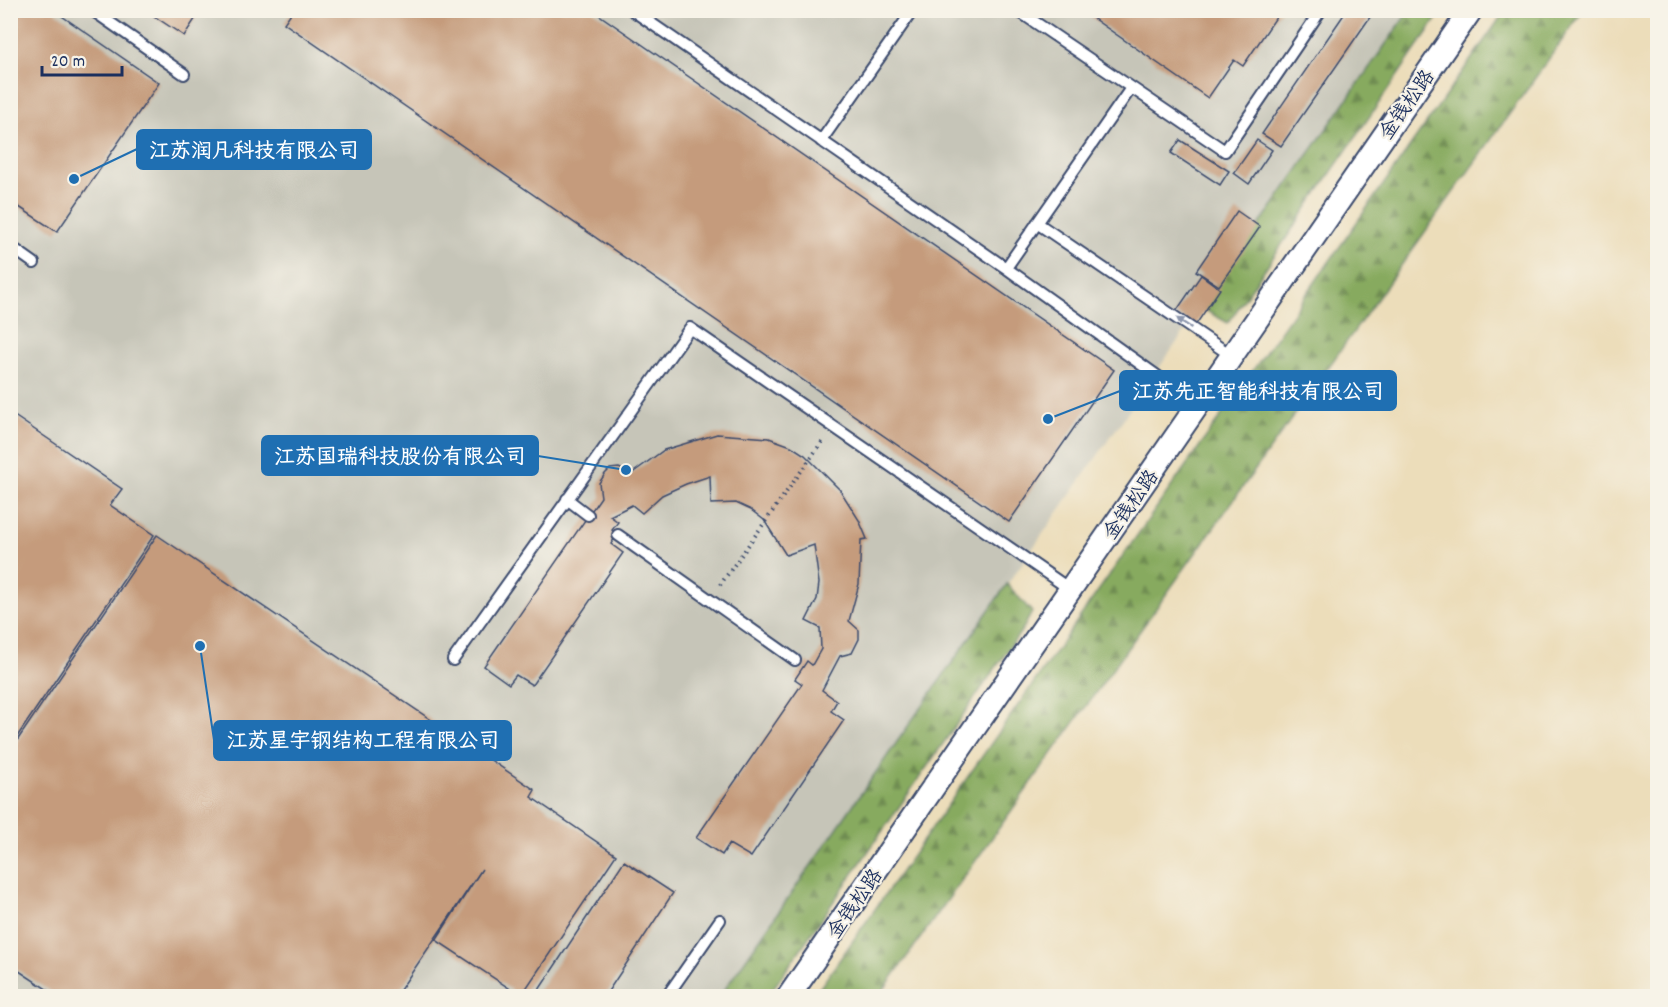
<svg xmlns="http://www.w3.org/2000/svg" width="1668" height="1007" font-family="Dekko,'LXGW WenKai TC',sans-serif">
<style>
.industrial{fill:#c6c5b8}
.forest{fill:url(#forest-firs);stroke:#516c5e;stroke-width:1.5}
.building{fill:#c59b7b}
.lines{fill:none;stroke-linecap:round;stroke-linejoin:round}
.lane-casing{stroke:#3a496c;stroke-width:14}
.street-casing{stroke:#3a496c;stroke-width:26}
.path{stroke:#3a496c;stroke-width:4;stroke-dasharray:1.5 4.5;stroke-linecap:butt}
.lane{stroke:#fff;stroke-width:10}
.street{stroke:#fff;stroke-width:22}
.oneway{fill:#8d97ae}
.labels{text-anchor:middle;stroke-width:4.5;stroke-linejoin:round;paint-order:stroke}
.street-label{font-size:20px;fill:#1b2f5e;stroke:#f7f3e8}
.leader{fill:none;stroke:#1f6fb2;stroke-width:2}
.callout-dot{fill:#1f6fb2;stroke:#f7f3e8;stroke-width:2}
.callout{fill:#1f6fb2;stroke:#1f6fb2;stroke-width:2}
.callout-label{font-size:21px;text-anchor:middle;font-weight:bold;fill:#fff}
</style>
<defs>
<pattern id="forest-firs" width="22" height="20" patternUnits="userSpaceOnUse" patternTransform="scale(1.5)"><rect width="22" height="20" fill="#87aa5e"/><path d="M5 1l3.5 6h-7zM16 11l3.5 6h-7z" fill="#6e8b51"/></pattern>
</defs>
<rect width="100%" height="100%" fill="#f7f3e8"/>
<filter id="ink" filterUnits="userSpaceOnUse"><feTurbulence type="fractalNoise" baseFrequency=".0167" numOctaves="2"/><feDisplacementMap in="SourceGraphic" scale="12" xChannelSelector="R" yChannelSelector="G"/><feConvolveMatrix kernelMatrix="1 2 1 2 8 2 1 2 1" color-interpolation-filters="sRGB"/></filter>
<filter id="wash" filterUnits="userSpaceOnUse"><feTurbulence type="fractalNoise" baseFrequency=".008" numOctaves="4" result="noise"/><feDisplacementMap in="SourceGraphic" scale="24" xChannelSelector="R" yChannelSelector="G"/><feGaussianBlur stdDeviation="1.35" result="paint"/><feColorMatrix in="noise" values="0 0 0 0 0 0 0 0 0 0 0 0 0 0 0 0 0 1.4 0 .05"/><feComposite in="paint" operator="in"/></filter>
<g filter="url(#wash)">
<rect width="100%" height="100%" fill="#ecddba"/>
<path class="industrial" d="M10,11H1409L719,996H11Z"/>
<path class="forest" d="M1409,11H1442L1228,323L1201,308Z
M1505,11H1583L879,996H814Z
M1007,584L1032,612L1024,627L768,996H720Z"/>
<g id="blocks">
<path class="building" d="M10,10H53L159,83L57,232L10,201Z
M145,10H201L184,36Z
M293,10H592L1114,370L1009,522L284,23Z
M1081,10H1281L1243,66L1234,60L1208,98Z
M1347,10H1375L1281,146L1262,134Z
M1180,140L1229,171L1220,185L1171,153Z
M1257,140L1272,150L1249,184L1234,173Z
M1237,211L1260,227L1219,286L1196,271Z
M1201,275L1220,289L1195,326L1175,313Z
M10,413L122,489L110,505L154,535L10,747Z
M717,434L769,438L791,446L805,455L840,490L859,520L867,539L861,540L859,584L849,621L859,630V639L852,653L840,656L822,690L837,701L831,711L844,720L751,857L729,844L722,855L696,838L802,684L795,679L807,661L812,665L821,649L820,628L806,621L817,599L819,583L814,545L786,555L764,520L751,510L736,503L711,504L710,476L686,484L662,495L642,513L632,505L610,516L618,522L612,530L617,534L611,544L623,553L532,685L516,675L509,684L484,666L601,497L599,483L605,474L610,469L619,468L631,474L664,450Z
M157,535L535,790L531,797L616,855L521,996L436,940L482,869L396,996H57L10,965V751Z
M624,861L673,893L605,996H535Z"/>
</g>
</g>
<g filter="url(#ink)">
<use href="#blocks" fill-opacity="0" stroke="#3a496c" stroke-width="1.5"/>
<g class="lines">
<defs>
<path id="lane" d="M92,10L184,74
M632,10L1006,268L1198,405
M1017,10L1225,151L1321,10
M821,141L913,10
M1037,223L1232,356
M10,246L34,263
M1006,268L1131,88
M567,499L588,515
M618,535L795,660
M453,660L690,328L1071,590
M667,996L720,920"/>
<path id="street" d="M789,996L1471,10"/>
</defs>
<use href="#lane" class="lane-casing"/>
<use href="#street" class="street-casing"/>
<path class="path" d="M720,585L822,442"/>
<use href="#lane" class="lane"/>
<use href="#street" class="street"/>
</g>
<defs><path id="oneway-solid" d="M-6-.8H1V-3.2L6.5 0L1 3.2V.8H-6Z" transform="scale(1.5)"/></defs>
<use class="oneway" href="#oneway-solid" transform="translate(1184 323) rotate(-146)"/>
</g>
<g class="labels">
<g class="street-label">
<text transform="translate(1406 104) rotate(-55)" y="7">金钱松路</text>
<text transform="translate(1130 504) rotate(-55)" y="7">金钱松路</text>
<text transform="translate(854 903) rotate(-55)" y="7">金钱松路</text>
</g>
</g>
<path class="leader" d="M74 179L137 149M1048 419L1120 391M626 470L538 456M200 646L214 740"/>
<g class="callout-dot">
<circle cx="74" cy="179" r="6"/>
<circle cx="1048" cy="419" r="6"/>
<circle cx="626" cy="470" r="6"/>
<circle cx="200" cy="646" r="6"/>
</g>
<g class="callout">
<rect x="137" y="130" width="234" height="39" rx="6"/>
<rect x="1120" y="371" width="276" height="39" rx="6"/>
<rect x="262" y="436" width="276" height="39" rx="6"/>
<rect x="214" y="721" width="297" height="39" rx="6"/>
</g>
<g class="callout-label">
<text x="254" y="157">江苏润凡科技有限公司</text>
<text x="1258" y="398">江苏先正智能科技有限公司</text>
<text x="400" y="463">江苏国瑞科技股份有限公司</text>
<text x="363" y="747">江苏星宇钢结构工程有限公司</text>
</g>
<rect width="1668" height="1007" fill="none" stroke="#f7f3e8" stroke-width="36"/>
<path d="M42 66v9h80v-9" fill="none" stroke="#1b2f5e" stroke-width="3"/>
<text x="51" y="66" font-size="18" fill="#1b2f5e" stroke="#f7f3e8" stroke-width="4.5" paint-order="stroke">20 m</text>
</svg>
